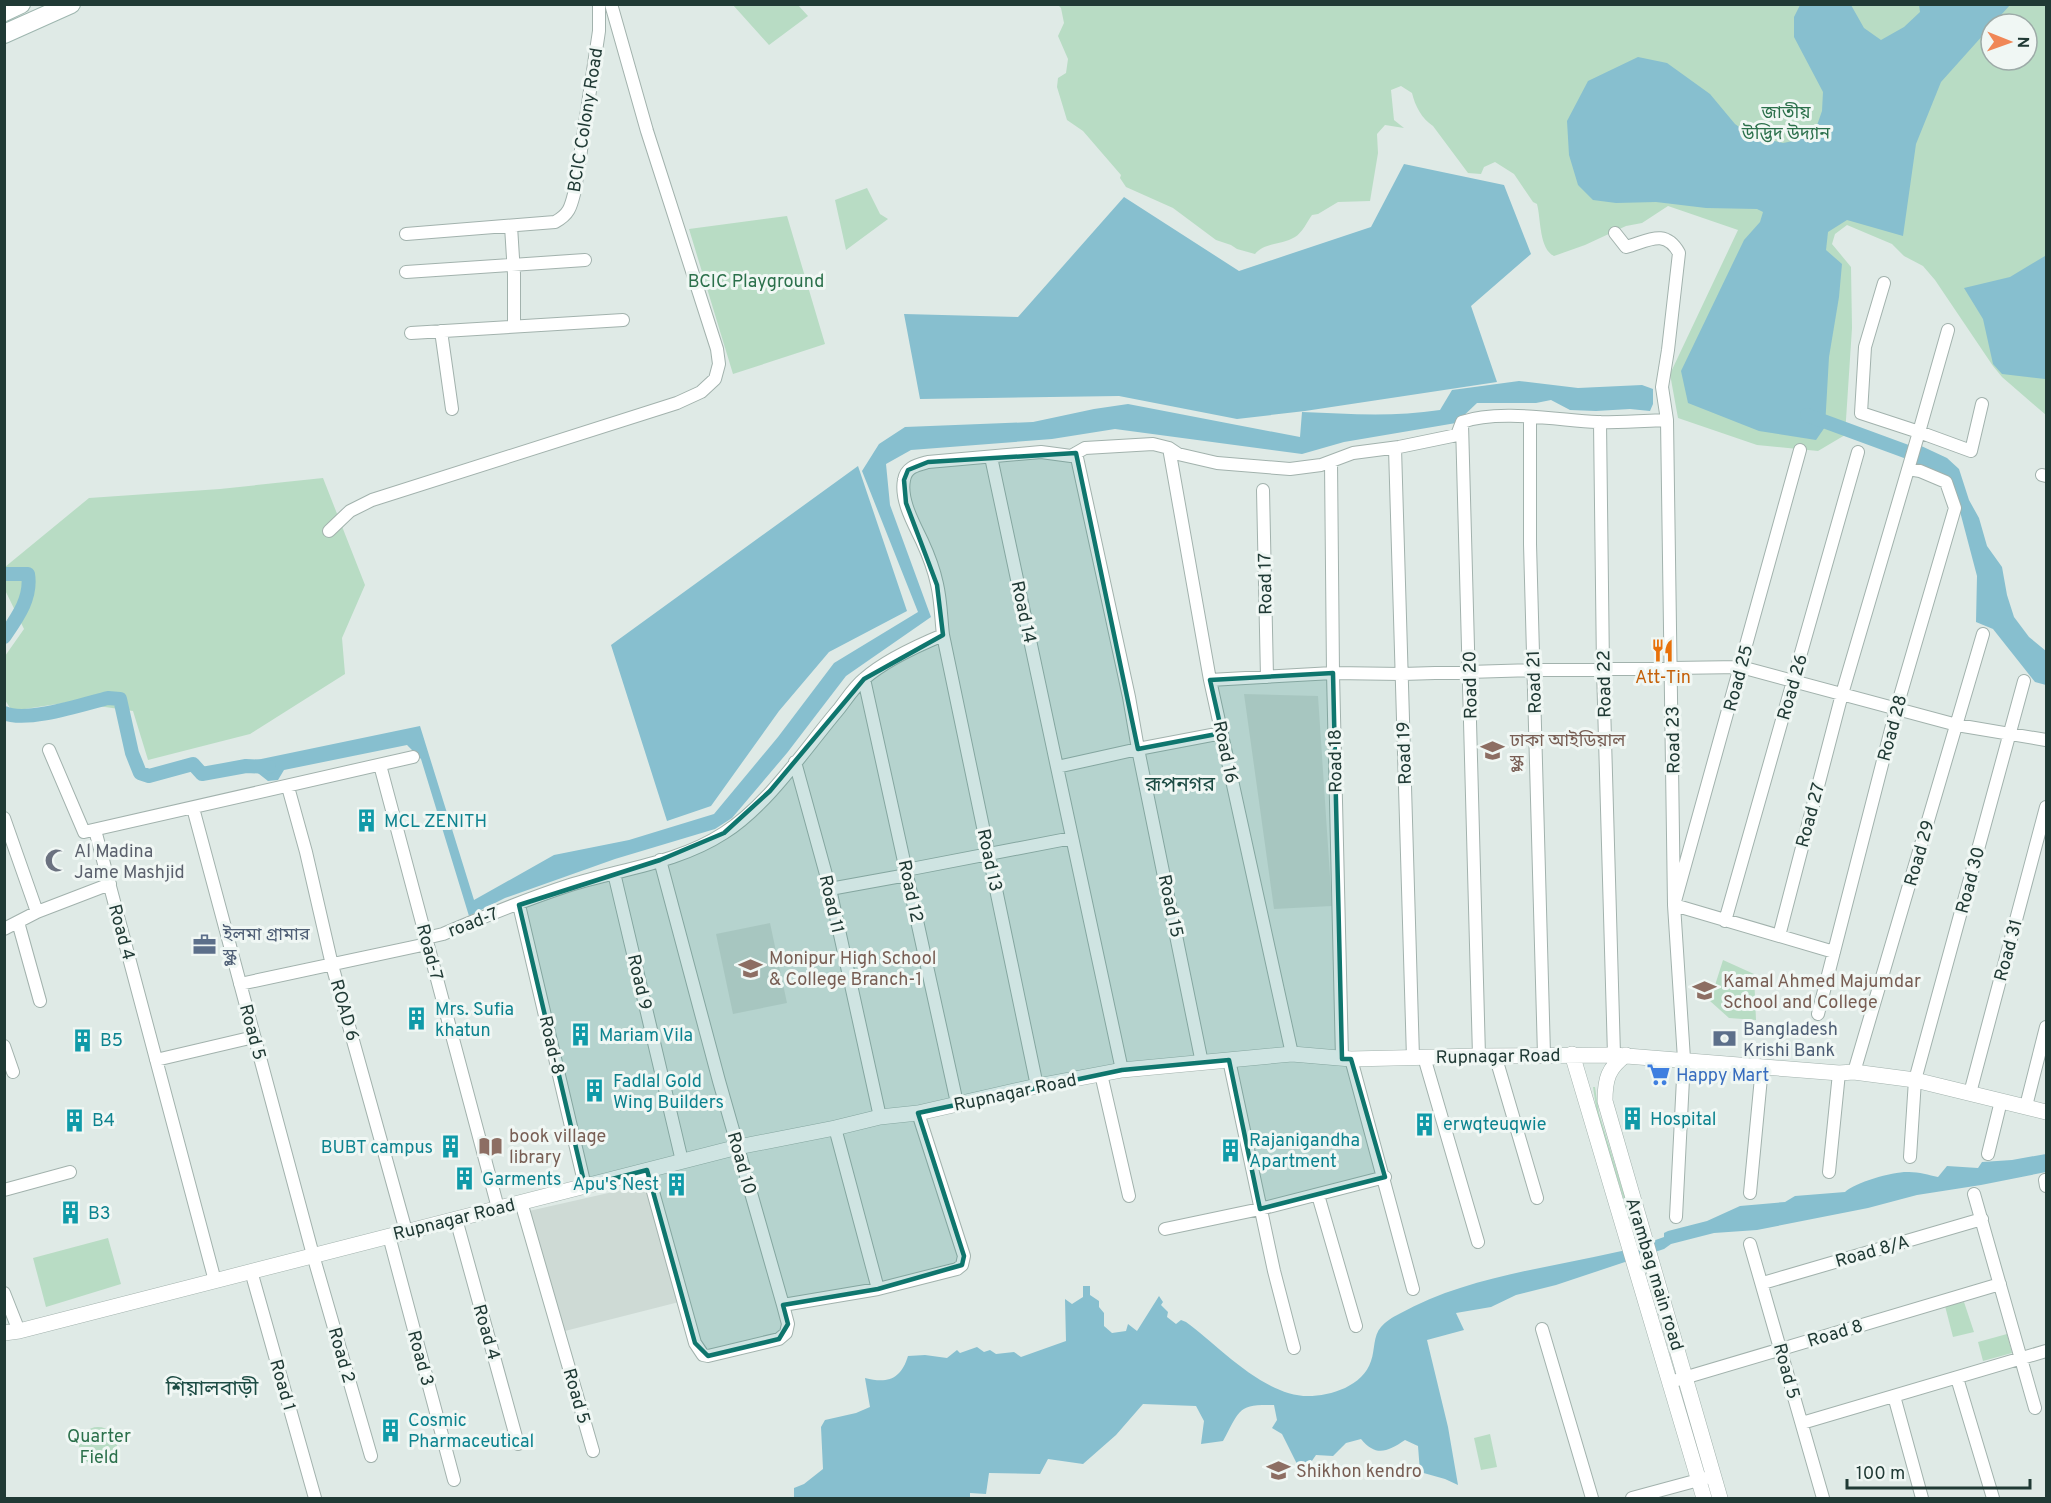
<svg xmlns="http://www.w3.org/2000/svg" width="2051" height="1503" font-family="Overpass,'Noto Sans Bengali',sans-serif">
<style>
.built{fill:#cedad5}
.green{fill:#b8dcc4;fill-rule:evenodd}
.water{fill:#87bfcf}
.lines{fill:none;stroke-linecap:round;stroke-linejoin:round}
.canal{stroke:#87bfcf;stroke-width:14}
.minor-casing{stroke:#a2b2ad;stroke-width:14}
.tertiary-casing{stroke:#a2b2ad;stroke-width:16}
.secondary-casing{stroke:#9eb6af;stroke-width:20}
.minor{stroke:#fff;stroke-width:12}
.tertiary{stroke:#fff;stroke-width:15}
.secondary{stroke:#fff;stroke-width:18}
.marked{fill:#0f766e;fill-opacity:0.2;stroke:#0f766e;stroke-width:4.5;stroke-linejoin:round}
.labels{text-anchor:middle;stroke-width:6;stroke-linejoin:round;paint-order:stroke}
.park-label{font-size:18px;fill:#2b704b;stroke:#f0f7f4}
.street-label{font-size:18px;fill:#203a35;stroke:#f0f7f4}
.food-label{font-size:18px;fill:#c56008;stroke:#f0f7f4}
.education-label{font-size:18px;fill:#785e54;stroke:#f0f7f4;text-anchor:start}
.culture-label{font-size:18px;fill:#0d838f;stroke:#f0f7f4;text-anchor:start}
.worship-label{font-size:18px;fill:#5b616d;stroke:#f0f7f4;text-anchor:start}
.service-label{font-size:18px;fill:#4e5e75;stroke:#f0f7f4;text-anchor:start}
.shop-label{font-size:18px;fill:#366cbe;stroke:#f0f7f4;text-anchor:start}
.quarter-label{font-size:21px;fill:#1d4c44;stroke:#f0f7f4}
</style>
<rect width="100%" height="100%" fill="#dfeae6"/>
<path class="built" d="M1244,694L1318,696L1332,906L1274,909Z
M770,923L787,1003L733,1014L716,934Z
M648,1184L679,1302L561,1332L529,1211Z"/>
<path class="green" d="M733,5H798L808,16L769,45Z
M1058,5H2046V415L2002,377L1993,366L1935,280L1923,266L1904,256L1892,244L1847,225L1835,234L1832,244L1851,267L1852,328L1845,435L1818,451L1757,445L1678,418L1670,374L1738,230L1668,206L1642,223L1626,226L1585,245L1554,256C1539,249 1541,219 1537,204L1533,202L1514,174L1495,162L1484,167L1481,174L1468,173L1433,126C1422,119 1415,106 1412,93L1401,86L1391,90L1394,120L1404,128L1385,125L1377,134L1378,153L1370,201L1338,202L1318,214L1312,215C1307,222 1302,233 1295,237C1282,245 1265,242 1255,254L1237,249L1231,245L1216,240L1173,208L1126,187L1120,178L1121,175L1083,131L1067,120L1057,87L1058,78L1066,73L1068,59L1058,36L1064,23L1061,8ZM1991,24H2027V60H1991Z
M867,188L880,214L888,219L846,250L835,200Z
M787,216L825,344L733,374L689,229Z
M323,478L365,585L342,638L345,674L250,734L148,760L133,711L70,702L12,711L5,700V656L24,629L5,590V567L89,498L220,489Z
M1723,960L1754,974L1756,1020L1729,1018L1710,1001Z
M1593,1087H1595L1599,1113L1638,1239L1637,1242L1597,1114Z
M108,1238L121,1284L46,1307L33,1258Z
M1964,1302L1974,1332L1953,1337L1945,1306Z
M2007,1334L2012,1353L1983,1361L1978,1342Z
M79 1446a19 19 0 1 1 38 0a19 19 0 1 1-38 0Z
M1490,1434L1497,1467L1481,1470L1474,1438Z"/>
<path class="water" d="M1800,5H1851L1864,28L1881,40L1904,27L1920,12L1919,5H2010L1941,82L1916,144L1903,236L1847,220L1828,232L1826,250L1842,264L1839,297L1829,357L1825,427L1816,440L1759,431L1688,403L1681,371L1744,240L1760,222L1763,212L1757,209L1706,208L1656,202L1616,203L1593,200L1578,185L1569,155L1567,121L1588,81L1638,57L1667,63L1710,94L1735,124L1750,135L1783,143L1793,141L1815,131L1822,111L1823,92L1794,37V17Z
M1404,164L1504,185L1531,254L1471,306L1497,382L1305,411L1237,419L1119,396L920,399L904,314L1018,317L1124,197L1239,271L1371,227Z
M2045,256L2046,378L2045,379L2002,374L1993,364L1983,319L1964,288L2010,277Z
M1519,381L1578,388L1642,385L1653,389V404L1650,411L1630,409L1596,411L1570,410L1551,400L1536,403H1477L1456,423L1344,442L1302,454L1115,429L1052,439L911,450L886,464L890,505L931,617L846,676L787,753L732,818L715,829L615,859L505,898L469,916L421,759L407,745L284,770L278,780L268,781L254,770L251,761L420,726L474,900L554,855L629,840L714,814L778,737L834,663L918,612L862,471L879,444L905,427L1033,422L1094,409L1128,404L1300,437L1302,412C1349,414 1394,417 1440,410L1452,390Z
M1917,444L1947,458L1959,469L1969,500L1979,518L1987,546L2002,567L2007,595L2014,617L2029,637L2046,651V685L2035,682L1993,629L1976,622L1977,576L1953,485L1910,465Z
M858,466L907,611L829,652L779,711L711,806L667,821L611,645Z
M2046,1154V1172L1981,1185L1917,1195L1868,1208L1757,1230L1714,1233L1671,1244L1664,1249L1556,1285L1516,1295L1491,1307L1456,1313L1464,1330L1427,1340L1448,1427L1458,1485L1445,1479L1420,1472L1418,1446L1405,1440C1387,1452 1376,1457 1361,1439L1346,1443L1333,1456L1316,1455L1307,1468L1298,1466L1282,1434L1272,1428L1277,1420L1274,1405C1237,1404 1240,1410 1223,1441L1201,1444L1204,1421L1196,1406L1143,1404L1116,1435L1083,1464L1048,1459L1040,1474L989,1473L986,1494L970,1493V1498H794V1488L804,1484L823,1469L821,1427L825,1420L856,1413L870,1407L865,1378C888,1384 901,1379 908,1356L925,1355L947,1358L957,1350L960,1353L977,1347L984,1352L990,1350L996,1354L1014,1352L1021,1357L1066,1341L1065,1299L1072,1304L1083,1297V1286H1090V1295L1099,1301V1307L1104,1313V1326L1112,1333L1126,1331L1128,1324L1137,1331L1159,1296L1163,1302L1161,1305L1168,1312L1167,1317L1176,1324L1181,1320L1186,1322C1220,1347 1264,1396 1308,1396C1331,1396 1363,1386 1371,1361C1375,1350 1373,1336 1381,1327C1385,1322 1393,1317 1399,1314C1466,1277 1543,1269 1617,1252C1633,1249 1649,1242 1664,1237V1233L1668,1231L1707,1221L1740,1206L1785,1202L1795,1196L1845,1192C1855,1182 1895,1171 1909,1172C1919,1172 1929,1175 1938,1177L1947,1166L1978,1168L1982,1162L2012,1160Z"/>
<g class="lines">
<path class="canal" d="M1807,415L1924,458
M4,574H28C32,598 17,618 4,637
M4,713C27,723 84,704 108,698L120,699L132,753L140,773L149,776L193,764L202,774L246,766L269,767"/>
<defs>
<path id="minor" d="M511,226L514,274V326
M1615,233L1626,247C1648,241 1665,228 1679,253L1668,350L1662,387L1667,420L1674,905L1684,1059L1676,1217
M406,234L555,222C570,214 571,206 575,190L599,31V4
M406,272L585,260
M1948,330L1919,432L1971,451L1982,404
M441,331L452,409
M411,333L623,320
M1530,418V544L1544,1055
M1600,422L1603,669L1614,1055
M1462,424L1479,1056
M1169,448L1210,680L1292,1054
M1395,448L1413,1058
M1800,450L1674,905L1834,952
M1076,453L1129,697L1138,749L1057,767L1122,1070
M991,457L1057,767
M1331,462L1333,673L1342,1059
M2042,475L2046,476
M1263,490L1267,677
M329,531L350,511L372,500L677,403L701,392L715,379L719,364L717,349L647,131L611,4
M943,635L1037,1086
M864,679L957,1103
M1210,680L1333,673L1402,674L1533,670L1741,667L1957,725L2046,740
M49,750L84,832L413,757
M795,762L830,889L880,1117
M380,765L498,1208
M288,787L306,852L332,965L406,1231
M193,808L313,1255L371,1456
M4,818L37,912
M95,830L215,1281
M906,870L1072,838
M614,873L682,1161
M830,889L907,875
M519,905L585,1186
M1725,921L1858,452
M18,922L40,1001
M4,929L37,912L110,884
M1779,936L1842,694L1919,432L1861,413L1865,347L1884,283
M426,938L443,934C485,916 527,899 570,885C621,869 678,863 724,833C768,805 805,749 838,710C846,700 854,687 864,679C884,661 919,645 943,635C941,618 941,601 937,584C934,570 928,554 922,541C914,524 900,500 904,480C906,467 917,465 928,462L1041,452L1071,456L1085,448L1153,444L1169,448L1178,454L1217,463L1290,469L1321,465L1353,453L1399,447L1457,435L1462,422C1498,409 1558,420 1597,422C1620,423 1644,421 1667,420
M240,984L427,944
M1818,1014L1896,710L1955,508L1946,482L1920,471L1908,469
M4,1046L13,1072
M1495,1055L1537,1198
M1424,1057L1478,1242
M1351,1059L1413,1289
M156,1060L254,1037
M1229,1060L1274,1271L1294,1348
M1202,1063L1138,749L1222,733
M1854,1072L1983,634
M1101,1074L1129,1196
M1970,1093L2046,807
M2026,1106L2046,1027
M835,1128L878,1289
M1988,1154L2001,1101
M1910,1157L1915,1080L2024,681
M647,1170L695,1343L703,1355L708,1356L779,1339L786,1333L788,1324L783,1305L719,1081L660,860
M1829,1172L1839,1073
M2045,1180L2046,1186
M4,1190L70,1172
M1750,1193L1762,1067
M1974,1194L2035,1408
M1318,1195L1356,1326
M521,1202L593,1451
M456,1219L518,1444
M1165,1229L1260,1209L1385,1177
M389,1236L454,1480
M1750,1244L1823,1498
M251,1271L315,1498
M1763,1283L1982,1219
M4,1293L19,1331
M783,1305L878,1289L957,1269L962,1265L964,1256L918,1113
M1542,1329L1592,1498
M1957,1378L1993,1498
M1677,1380L2000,1284
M1894,1396L1922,1498
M1802,1423L2046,1351
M1632,1498L1706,1478"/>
<path id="tertiary" d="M1572,1054L1704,1498
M1626,1055C1608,1068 1605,1079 1605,1101L1720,1498
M4,1333L19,1331L738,1147L835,1128L880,1117L918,1113L1037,1086L1122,1070L1292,1054L1351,1059L1479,1056L1614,1055L1839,1073L1854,1072L1915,1080L2046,1112"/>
<path id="secondary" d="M4,12L21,4
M4,34L71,4"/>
</defs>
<use href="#minor" class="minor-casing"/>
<use href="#tertiary" class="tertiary-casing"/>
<use href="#secondary" class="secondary-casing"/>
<use href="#minor" class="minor"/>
<use href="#tertiary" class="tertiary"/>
<use href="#secondary" class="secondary"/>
</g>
<path class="marked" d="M1076,453L1138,749L1222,733L1210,680L1333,673L1342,1059H1351L1385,1177L1260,1209L1229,1060L1122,1070L918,1113L964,1256L962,1265L878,1289L783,1305L788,1324L779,1339L708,1356L695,1343L647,1170L585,1186L519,905L660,860L724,833L770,791L864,679L943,635L937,585L906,503L904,480L908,470L928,462Z"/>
<defs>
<symbol id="restaurant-bare" viewBox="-9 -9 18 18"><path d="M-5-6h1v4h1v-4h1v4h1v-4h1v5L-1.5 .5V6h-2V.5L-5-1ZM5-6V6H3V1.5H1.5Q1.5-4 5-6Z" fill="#e8710a" stroke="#f0f7f4" stroke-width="2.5" paint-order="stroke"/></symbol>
<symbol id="school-bare" viewBox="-9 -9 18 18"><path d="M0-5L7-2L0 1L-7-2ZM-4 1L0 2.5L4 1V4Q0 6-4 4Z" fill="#8d6e63" stroke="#f0f7f4" stroke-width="2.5" paint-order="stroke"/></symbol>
<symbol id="building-bare" viewBox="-9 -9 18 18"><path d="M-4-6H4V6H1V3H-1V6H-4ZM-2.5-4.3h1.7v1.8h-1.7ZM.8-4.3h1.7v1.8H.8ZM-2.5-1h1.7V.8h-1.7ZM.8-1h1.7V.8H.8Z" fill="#0f9aa8" stroke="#f0f7f4" stroke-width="2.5" paint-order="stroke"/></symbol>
<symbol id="mosque-bare" viewBox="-9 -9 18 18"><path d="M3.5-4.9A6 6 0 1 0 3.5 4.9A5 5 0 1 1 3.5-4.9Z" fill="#6b7280" stroke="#f0f7f4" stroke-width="2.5" paint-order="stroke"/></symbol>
<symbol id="office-bare" viewBox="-9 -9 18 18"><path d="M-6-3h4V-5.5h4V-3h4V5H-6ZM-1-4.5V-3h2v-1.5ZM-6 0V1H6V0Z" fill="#5c6f8a" stroke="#f0f7f4" stroke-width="2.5" paint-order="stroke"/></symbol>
<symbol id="bank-bare" viewBox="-9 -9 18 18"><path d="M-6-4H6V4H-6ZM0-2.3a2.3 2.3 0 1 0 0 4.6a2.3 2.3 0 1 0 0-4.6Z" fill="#5c6f8a" stroke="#f0f7f4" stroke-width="2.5" paint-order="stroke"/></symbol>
<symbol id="supermarket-bare" viewBox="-9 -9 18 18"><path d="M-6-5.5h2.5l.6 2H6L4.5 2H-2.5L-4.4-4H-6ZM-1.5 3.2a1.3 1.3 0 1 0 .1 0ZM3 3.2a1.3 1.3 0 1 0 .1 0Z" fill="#3f7fe0" stroke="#f0f7f4" stroke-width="2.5" paint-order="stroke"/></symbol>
<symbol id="library-bare" viewBox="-9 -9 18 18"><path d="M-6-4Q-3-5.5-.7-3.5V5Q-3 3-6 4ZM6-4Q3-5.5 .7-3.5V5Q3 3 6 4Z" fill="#8d6e63" stroke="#f0f7f4" stroke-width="2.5" paint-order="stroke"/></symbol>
</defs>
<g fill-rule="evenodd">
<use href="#restaurant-bare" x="1646" y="634" width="33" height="33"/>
<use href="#school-bare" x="1476" y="734" width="33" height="33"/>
<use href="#building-bare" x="350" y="804" width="33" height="33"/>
<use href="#mosque-bare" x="40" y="844" width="33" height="33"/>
<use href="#office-bare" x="188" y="928" width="33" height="33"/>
<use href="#school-bare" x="734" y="952" width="33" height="33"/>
<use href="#school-bare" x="1688" y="974" width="33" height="33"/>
<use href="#building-bare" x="400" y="1002" width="33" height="33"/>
<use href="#building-bare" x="564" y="1018" width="33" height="33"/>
<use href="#bank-bare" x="1708" y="1022" width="33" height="33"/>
<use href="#building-bare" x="66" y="1024" width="33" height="33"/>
<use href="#supermarket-bare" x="1642" y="1058" width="33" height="33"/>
<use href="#building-bare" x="578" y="1074" width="33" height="33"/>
<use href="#building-bare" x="1616" y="1102" width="33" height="33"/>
<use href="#building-bare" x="58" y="1104" width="33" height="33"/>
<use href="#building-bare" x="1408" y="1108" width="33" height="33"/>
<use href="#library-bare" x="474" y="1130" width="33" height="33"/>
<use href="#building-bare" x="434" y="1130" width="33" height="33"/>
<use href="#building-bare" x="1214" y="1134" width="33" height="33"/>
<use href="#building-bare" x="448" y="1162" width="33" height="33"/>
<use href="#building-bare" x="660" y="1168" width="33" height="33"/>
<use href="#building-bare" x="54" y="1196" width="33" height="33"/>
<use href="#building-bare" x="374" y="1414" width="33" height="33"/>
<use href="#school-bare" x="1262" y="1454" width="33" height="33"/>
</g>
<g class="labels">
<g class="park-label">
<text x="1786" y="118">জাতীয়<tspan x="1786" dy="21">উদ্ভিদ উদ্যান</tspan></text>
<text x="756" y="287">BCIC Playground</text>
<text x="99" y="1442">Quarter<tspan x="99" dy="21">Field</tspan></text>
</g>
<g class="street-label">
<text transform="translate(585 120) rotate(-81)" y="6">BCIC Colony Road</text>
<text transform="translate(1265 584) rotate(-91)" y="6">Road 17</text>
<text transform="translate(1024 612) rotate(78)" y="6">Road 14</text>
<text transform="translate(1738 678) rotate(-75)" y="6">Road 25</text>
<text transform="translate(1534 682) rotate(-92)" y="6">Road 21</text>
<text transform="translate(1604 684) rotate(-91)" y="6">Road 22</text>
<text transform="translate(1470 685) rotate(-91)" y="6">Road 20</text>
<text transform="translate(1792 687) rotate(-74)" y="6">Road 26</text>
<text transform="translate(1892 728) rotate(-75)" y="6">Road 28</text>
<text transform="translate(1673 740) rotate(-91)" y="6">Road 23</text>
<text transform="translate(1226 752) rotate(78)" y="6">Road 16</text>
<text transform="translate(1404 753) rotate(-92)" y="6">Road 19</text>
<text transform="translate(1335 761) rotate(-91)" y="6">Road 18</text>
<text transform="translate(1810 815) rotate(-75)" y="6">Road 27</text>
<text transform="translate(1919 853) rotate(-74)" y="6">Road 29</text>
<text transform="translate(990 860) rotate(78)" y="6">Road 13</text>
<text transform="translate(1970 880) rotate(-75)" y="6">Road 30</text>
<text transform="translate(911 891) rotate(78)" y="6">Road 12</text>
<text transform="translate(832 904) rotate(77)" y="6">Road 11</text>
<text transform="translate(1171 906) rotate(78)" y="6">Road 15</text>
<text transform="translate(473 922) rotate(-21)" y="6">road-7</text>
<text transform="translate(122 932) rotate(75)" y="6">Road 4</text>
<text transform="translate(2008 950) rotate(-75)" y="6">Road 31</text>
<text transform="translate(430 952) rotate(75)" y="6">Road-7</text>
<text transform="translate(640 982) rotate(77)" y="6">Road 9</text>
<text transform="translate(345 1010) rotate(74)" y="6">ROAD 6</text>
<text transform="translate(253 1032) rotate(75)" y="6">Road 5</text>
<text transform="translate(552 1045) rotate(77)" y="6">Road-8</text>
<text transform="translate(1498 1056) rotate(-1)" y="6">Rupnagar Road</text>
<text transform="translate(1015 1092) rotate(-12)" y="6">Rupnagar Road</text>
<text transform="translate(742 1163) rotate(74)" y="6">Road 10</text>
<text transform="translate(454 1219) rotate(-14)" y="6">Rupnagar Road</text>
<text transform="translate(1872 1251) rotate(-16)" y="6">Road 8/A</text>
<text transform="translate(1655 1274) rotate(73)" y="6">Arambag main road</text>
<text transform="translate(487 1332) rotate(74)" y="6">Road 4</text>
<text transform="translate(1835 1333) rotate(-17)" y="6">Road 8</text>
<text transform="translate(342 1355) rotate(74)" y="6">Road 2</text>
<text transform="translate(421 1358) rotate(75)" y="6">Road 3</text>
<text transform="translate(1787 1371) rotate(75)" y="6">Road 5</text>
<text transform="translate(283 1385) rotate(74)" y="6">Road 1</text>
<text transform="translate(577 1396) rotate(74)" y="6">Road 5</text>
</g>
<g class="food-label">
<text x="1663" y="683">Att-Tin</text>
</g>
<g class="education-label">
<text x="1510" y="746">ঢাকা আইডিয়াল<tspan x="1510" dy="21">স্কুল</tspan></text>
<text x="769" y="964">Monipur High School<tspan x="769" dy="21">&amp; College Branch-1</tspan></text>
<text x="1723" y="987">Kamal Ahmed Majumdar<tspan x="1723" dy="21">School and College</tspan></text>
<text x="509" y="1142">book village<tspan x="509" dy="21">library</tspan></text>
<text x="1296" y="1477">Shikhon kendro</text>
</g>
<g class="culture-label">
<text x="384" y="827">MCL ZENITH</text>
<text x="435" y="1015">Mrs. Sufia<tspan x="435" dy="21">khatun</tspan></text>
<text x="599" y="1041">Mariam Vila</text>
<text x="100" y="1046">B5</text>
<text x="613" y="1087">Fadlal Gold<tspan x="613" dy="21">Wing Builders</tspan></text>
<text x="1650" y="1125">Hospital</text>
<text x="92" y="1126">B4</text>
<text x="1443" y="1130">erwqteuqwie</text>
<text x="1249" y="1146">Rajanigandha<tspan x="1249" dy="21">Apartment</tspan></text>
<text x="433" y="1153" text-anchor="end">BUBT campus</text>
<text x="482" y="1185">Garments</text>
<text x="659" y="1190" text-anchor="end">Apu's Nest</text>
<text x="88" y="1219">B3</text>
<text x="408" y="1426">Cosmic<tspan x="408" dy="21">Pharmaceutical</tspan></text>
</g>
<g class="worship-label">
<text x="74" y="857">Al Madina<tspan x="74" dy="21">Jame Mashjid</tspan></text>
</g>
<g class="service-label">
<text x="223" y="940">ইলমা গ্রামার<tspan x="223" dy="21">স্কুল</tspan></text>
<text x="1743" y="1035">Bangladesh<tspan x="1743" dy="21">Krishi Bank</tspan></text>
</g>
<g class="shop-label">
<text x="1676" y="1081">Happy Mart</text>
</g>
<g class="quarter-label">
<text x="1180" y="791">রূপনগর</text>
<text x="212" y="1395">শিয়ালবাড়ী</text>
</g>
</g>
<rect width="2051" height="1503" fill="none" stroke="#203a35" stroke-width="12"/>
<g transform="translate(2009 42) rotate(91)"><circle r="28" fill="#f0f7f4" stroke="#9daba8" stroke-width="1.5"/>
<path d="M0-4.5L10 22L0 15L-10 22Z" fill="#f08757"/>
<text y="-9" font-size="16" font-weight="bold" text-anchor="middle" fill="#203a35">N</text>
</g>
<path d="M1847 1479v9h183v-9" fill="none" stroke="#203a35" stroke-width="3"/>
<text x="1856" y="1479" font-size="18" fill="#203a35" stroke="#f0f7f4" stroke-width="4.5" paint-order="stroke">100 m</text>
</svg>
